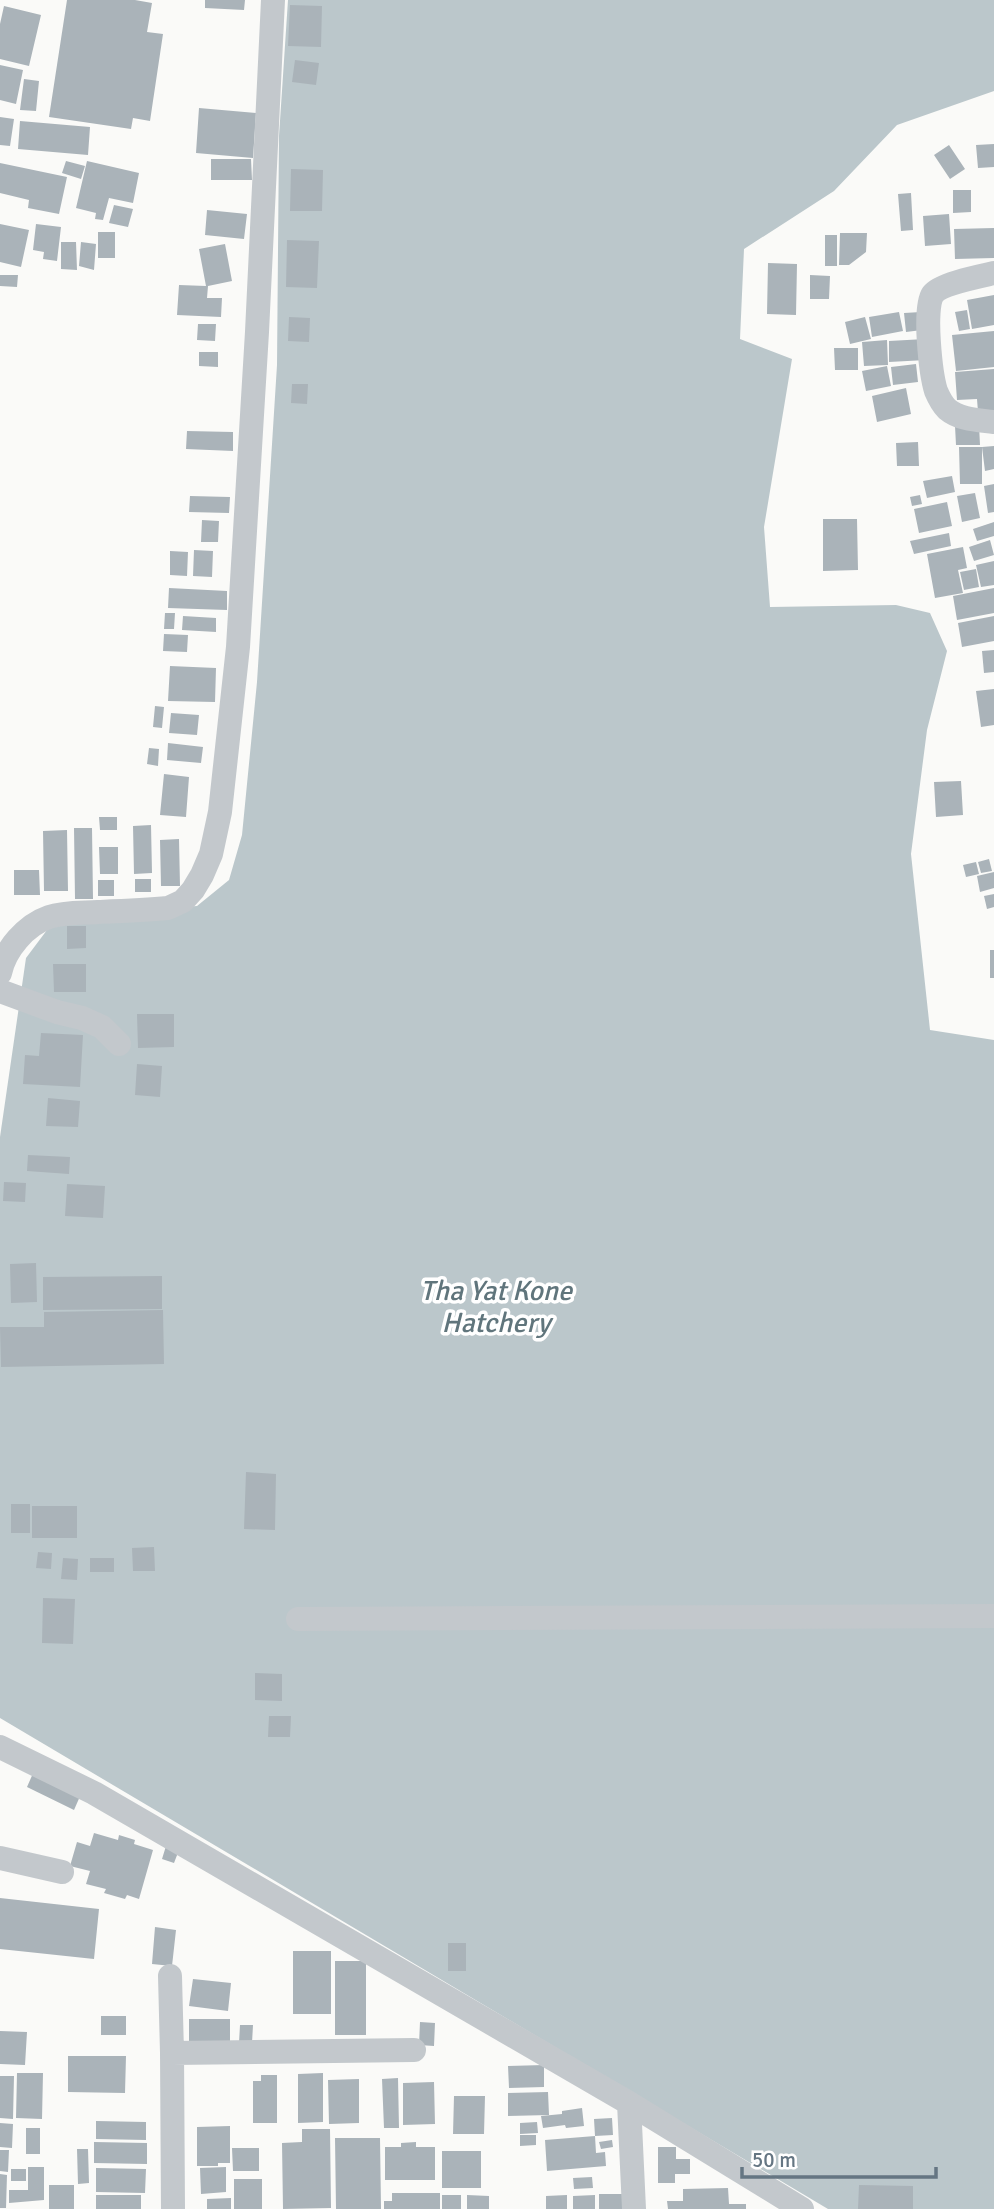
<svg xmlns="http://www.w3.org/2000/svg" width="994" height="2209" font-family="Signika,sans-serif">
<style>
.water{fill:#bbc7cb}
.building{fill:#aab3b9}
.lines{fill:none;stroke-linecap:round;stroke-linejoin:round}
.minor{stroke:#c3c8cc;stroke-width:24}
.labels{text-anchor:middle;stroke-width:7;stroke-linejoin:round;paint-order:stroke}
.water-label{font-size:28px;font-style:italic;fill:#60757c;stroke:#fff}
</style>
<rect width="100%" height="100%" fill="#fafaf8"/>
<path class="water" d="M288,0H994V91L897,125L834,191L744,249L740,339L792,359L764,527L770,607L896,605L930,613L947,651L927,730L911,854L930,1030L994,1040V2209H828L0,1718V1137L26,958L50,926L156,909L197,906L229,880L242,835L257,682L277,365L279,136Z"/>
<path class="building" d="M67,0H135L152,3L147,32L163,34L150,121L133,118L131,129L49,117Z
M205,0H245L244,10L205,8Z
M290,5L322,6L321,47L288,46Z
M4,6L41,15L29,66L0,59V24Z
M295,60L319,63L316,85L292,82Z
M0,65L23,70L16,104L0,100Z
M24,79L39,81L36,111L20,110Z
M199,108L256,113L253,158L196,153Z
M0,117L14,119L10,146L0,145Z
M20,121L90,127L88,155L18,149Z
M994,144V167L978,168L976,145Z
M949,145L965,169L950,179L934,155Z
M211,159H251L252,180H211Z
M66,161L85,166L81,179L62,173Z
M87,161L139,173L133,203L109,198L103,220L95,219L96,213L76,208Z
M0,163L67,177L59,214L28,208L29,200L0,193Z
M291,169L323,170L322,211H290Z
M953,190H971V212L953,213Z
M911,193L913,230L901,231L898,194Z
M114,205L133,209L128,227L109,223Z
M207,210L247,214L244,239L205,235Z
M949,214L951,244L925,246L923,216Z
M0,224L29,230L21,267L0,262Z
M36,224L61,227L57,261L43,259L44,252L33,250Z
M994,228V258L955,259L954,229Z
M98,232H115V258H98Z
M840,233H867L866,252L849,265H839Z
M825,235H837V266H825Z
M287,240L319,241L317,288L286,287Z
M61,242H76L77,270L61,269Z
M81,242L96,244L94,270L79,266Z
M225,244L232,281L208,286L207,298H222L221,317L177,315L179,285L206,286L199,249Z
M768,263L797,264L796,315L767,314Z
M0,275H18L17,287L0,286Z
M810,275L830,276L829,299H810Z
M994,295V325L972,329L967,300Z
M967,310L970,329L959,331L955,312Z
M899,312L903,331L872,337L869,317Z
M921,312L922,330L906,332L904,313Z
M289,317L310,318L309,342L288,341Z
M865,317L871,339L850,344L845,322Z
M198,324H216L215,341L197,340Z
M994,331V367L956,371L952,335Z
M925,339L926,360L889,362V341Z
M887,340L888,365L864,366L862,342Z
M834,348H858V370H835Z
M199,352H218V367L199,366Z
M916,364L918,382L893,385L891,367Z
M887,366L891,386L866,391L862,371Z
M994,369V412H978L977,399L957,400L955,372Z
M292,384H308L307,404L291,403Z
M906,388L911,414L877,422L872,396Z
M979,425L980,445H956L955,426Z
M187,431L233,432V451L186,449Z
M918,442L919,466H897L896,443Z
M994,446V469L985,471L982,447Z
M959,447H982V484H960Z
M952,476L955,492L927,498L923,481Z
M994,484V512L988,513L984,486Z
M975,493L980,518L962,522L957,496Z
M920,495L922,504L912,506L910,497Z
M190,496L230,497L229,513L189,512Z
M947,502L952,526L919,533L914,509Z
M823,519H857L858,570L823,571Z
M202,520L219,521L218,542H201Z
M994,522V536L977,541L973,529Z
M949,533L951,546L914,554L910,541Z
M990,540L994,555L974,561L969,547Z
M963,547L967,568L958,570L963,593L935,598L927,554Z
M194,550L213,551L212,577L193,576Z
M170,551L188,552L187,576L170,575Z
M994,561V585L981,587L976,565Z
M976,569L979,587L964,590L960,572Z
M169,588L227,591V610L168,608Z
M994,588V613L957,620L953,596Z
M165,613H175L174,629H164Z
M183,616L216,618V632L182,630Z
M994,616V641L962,647L958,623Z
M164,634L188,635L187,652L163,651Z
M994,650V672L984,673L982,651Z
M170,666L216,668L215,702L168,701Z
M994,689V725L981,727L976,691Z
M155,706L164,707L162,728L153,727Z
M171,713L199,715L197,735L169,733Z
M168,743L203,747L201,763L167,760Z
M149,748L159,749L158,766L147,764Z
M164,774L189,777L186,817L160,815Z
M961,781L963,815L936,817L934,782Z
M99,817H117V830H100Z
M151,825L152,873L134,874L133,826Z
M74,828H92L93,899H75Z
M67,830L68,891H44L43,831Z
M179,839L180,886H161L160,840Z
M99,847H118V874H100Z
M989,859L992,871L981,873L978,862Z
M976,862L979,874L966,877L963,865Z
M14,870H39L40,895H14Z
M994,872V888L980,892L977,876Z
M135,879H151V892H135Z
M98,880H114V896H98Z
M994,894V907L987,909L984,896Z
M67,926H86V948L67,949Z
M990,950H994V978H990Z
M53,964H86V992H54Z
M137,1014H174V1047L138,1048Z
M41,1033L83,1035L80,1087L23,1084L25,1055L39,1056Z
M137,1064L162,1066L160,1097L135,1095Z
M48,1098L80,1101L78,1127L46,1126Z
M28,1155L70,1157L69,1174L27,1171Z
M4,1182L26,1183L25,1202L3,1201Z
M67,1184L105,1186L103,1218L65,1216Z
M36,1263L37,1302L11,1303L10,1264Z
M162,1276V1309L43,1310V1277Z
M163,1310L164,1364L1,1367L0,1327H44V1312Z
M246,1472L276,1474L275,1530L244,1529Z
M11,1504H30V1533H11Z
M32,1506H77V1538H32Z
M154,1547L155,1571H133L132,1548Z
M38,1552L52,1553L51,1569L36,1568Z
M63,1558L78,1559L77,1580L61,1579Z
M90,1558H114V1572H90Z
M43,1598L75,1599L73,1644L42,1643Z
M255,1673L282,1674V1701L255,1700Z
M269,1716H291L290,1737H268Z
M34,1771L81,1794L74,1810L27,1787Z
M94,1833L118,1840L119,1835L135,1840L134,1844L153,1850L139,1899L127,1895L125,1899L104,1893L106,1889L86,1884L90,1871L70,1866L77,1842L90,1846Z
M166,1846L179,1850L174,1863L162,1859Z
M0,1898L99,1909L94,1959L0,1949Z
M155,1927L176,1930L172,1966L152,1964Z
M448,1943H466V1971H448Z
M293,1951H331V2014H293Z
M335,1961H366V2035H335Z
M193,1979L231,1983L228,2011L189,2006Z
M101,2016H126V2035H101Z
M189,2019H230V2047H189Z
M420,2022L435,2023L434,2046L419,2045Z
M240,2025H253L252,2043H239Z
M0,2031L27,2032L25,2065L0,2064Z
M68,2056H126L125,2093L68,2092Z
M544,2065V2087L509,2088L508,2066Z
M17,2073H43L42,2119L16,2118Z
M323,2073V2122L298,2123V2074Z
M261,2075H277V2123H253V2081H261Z
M0,2076H14L13,2119L0,2118Z
M398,2078L399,2128H384L382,2079Z
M359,2079V2123L329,2124L328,2080Z
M434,2082L435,2124L403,2125V2083Z
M548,2092L549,2115L508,2116V2093Z
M454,2096H485L484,2134H453Z
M582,2108L584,2126L566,2128L565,2125L543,2128L541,2116L562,2114V2111Z
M612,2118L613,2135L595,2136L594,2119Z
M96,2121L146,2122V2140L96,2139Z
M537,2122L538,2133L520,2134V2123Z
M0,2123L13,2124L12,2148L0,2147Z
M230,2126V2163H218V2166H197V2127Z
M26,2128H40V2154H26Z
M302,2129H330L331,2208L283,2209L282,2143L302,2142Z
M520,2135H536V2145L520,2146Z
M595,2136L596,2153L605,2152L606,2166L547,2171L545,2140Z
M335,2138H380L381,2209H336Z
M612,2140L613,2147L601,2149L599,2142Z
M94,2142L147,2143V2164L94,2163Z
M416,2142V2147H435V2180H385V2147H401V2143Z
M658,2147H676V2159H690V2174H675V2183H658Z
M232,2148H259V2171H233Z
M77,2149H88L89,2183L78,2184Z
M0,2150H9L8,2172L0,2171Z
M442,2151H481V2188H442Z
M28,2167H44V2200L9,2203V2190H28Z
M226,2167V2192L201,2194L200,2168Z
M96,2168L146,2169L145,2193L96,2192Z
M11,2169H26V2181H11Z
M0,2174L7,2175L6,2208H0Z
M592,2177L593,2188L574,2189L573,2178Z
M234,2179H262V2209H234Z
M49,2185H74V2209H49Z
M859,2185L913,2186V2209H858Z
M728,2188L729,2204H746V2209H668L667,2201H683V2189Z
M392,2193H440V2209H384V2201H392Z
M599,2194H623V2209H599Z
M96,2195H141V2209H96Z
M442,2195H461V2209H442Z
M467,2195L489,2196V2209H467Z
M567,2195V2209H546V2196Z
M595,2195V2209H573V2196Z
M231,2198V2209H207V2199Z"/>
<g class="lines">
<path class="minor" d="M994,273C981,276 940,284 933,294C923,308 931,375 936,391C939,398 942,404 947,409C960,420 979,420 994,422
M0,973C5,949 26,925 49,917C64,912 81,913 98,912C121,911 145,910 168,908L183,901L193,890L202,875L211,854L220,812L238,647L257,332L273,0
M0,991L57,1012L82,1018L102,1027L119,1044
M298,1619L994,1616
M0,1747L94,1793L629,2103L802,2209
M0,1858L62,1872
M170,1976L172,2053
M629,2103L634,2209
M173,2209L172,2053L414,2050"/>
</g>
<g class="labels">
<g class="water-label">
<text x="496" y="1300">Tha Yat Kone<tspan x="496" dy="32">Hatchery</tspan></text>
</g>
</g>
<path d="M742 2167v10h194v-10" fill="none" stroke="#657683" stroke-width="3.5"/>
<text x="752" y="2167" font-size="21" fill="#657683" stroke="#ffffff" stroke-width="5" paint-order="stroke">50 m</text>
</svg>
